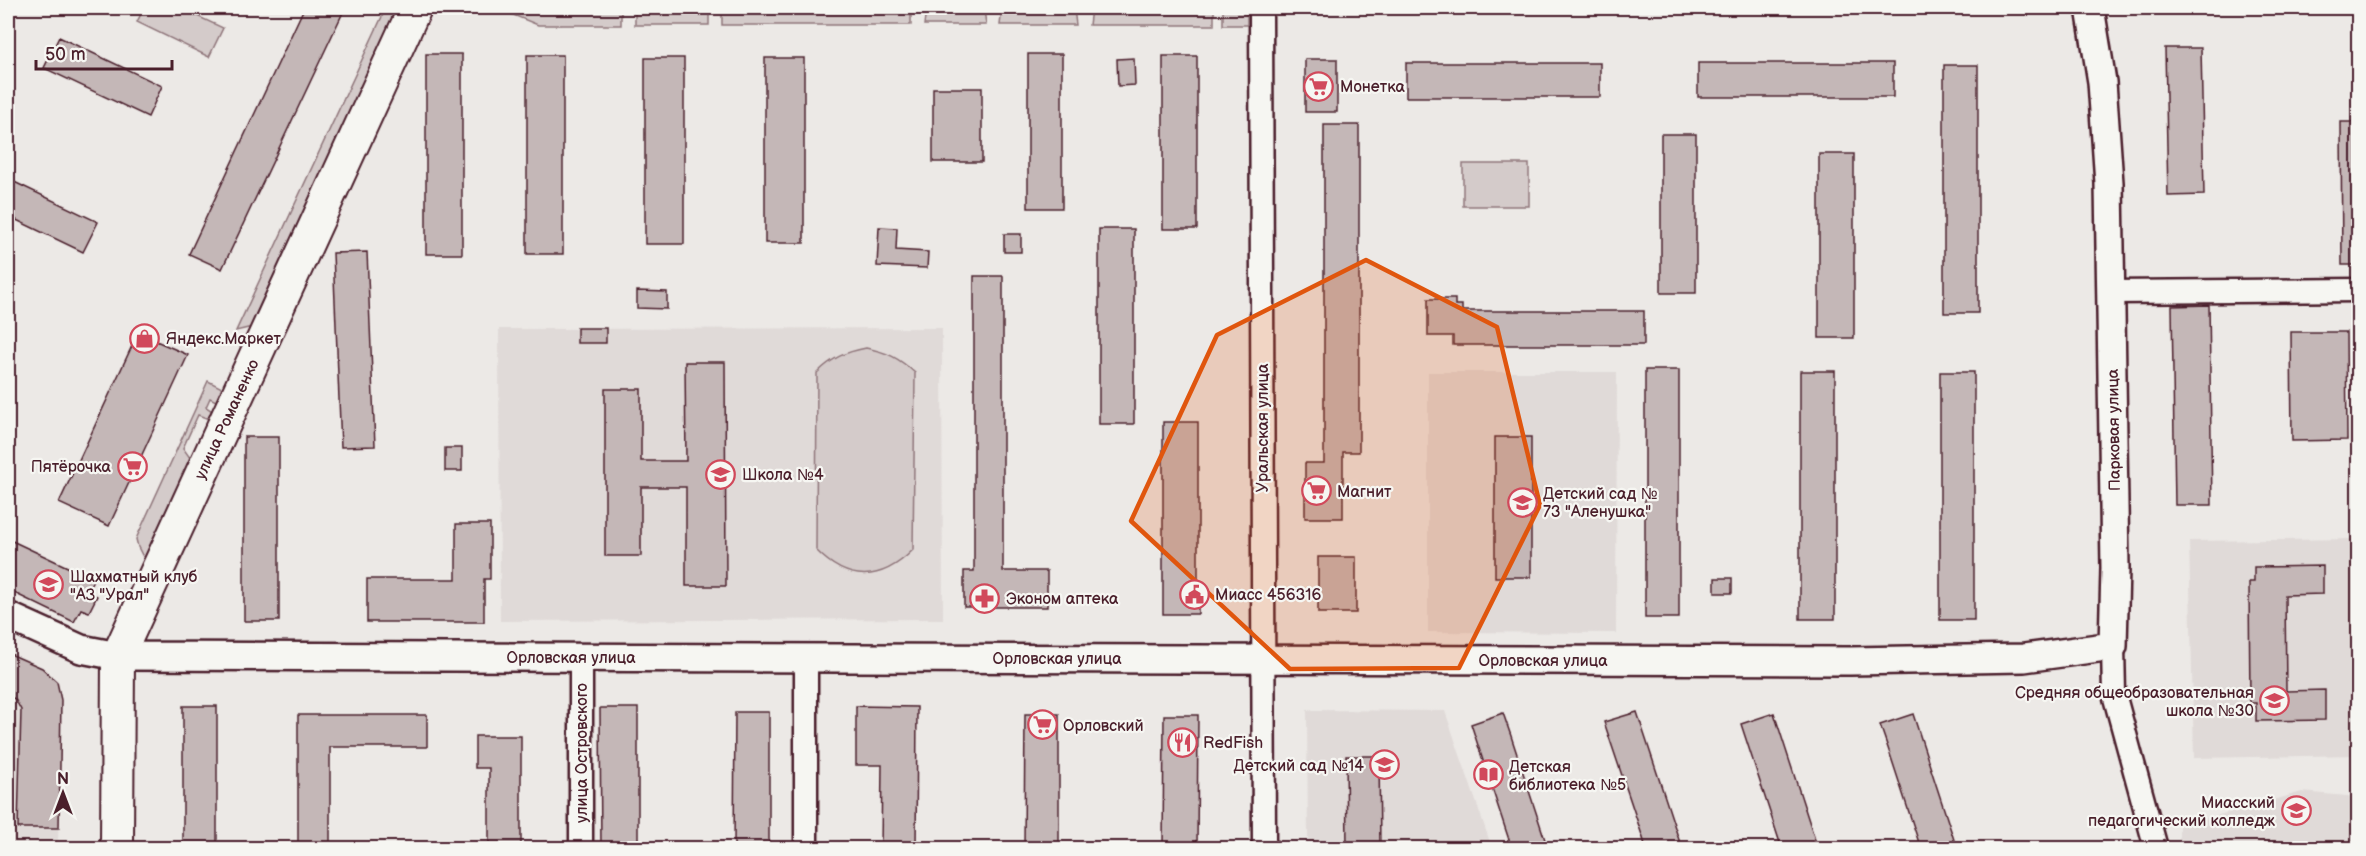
<svg xmlns="http://www.w3.org/2000/svg" width="2366" height="856" font-family="'Balsamiq Sans',sans-serif">
<style>
.built{fill:#e0dad8}
.green{fill:#d4cbca;stroke:#8f757a;stroke-width:1.5}
.building{fill:#c4b7b7;stroke:#4a1f2b;stroke-width:1.5}
.lines{fill:none;stroke-linecap:round;stroke-linejoin:round}
.minor-casing{stroke:#4a1f2b;stroke-width:27}
.tertiary-casing{stroke:#4a1f2b;stroke-width:32}
.secondary-casing{stroke:#4a1f2b;stroke-width:36}
.minor{stroke:#f6f6f2;stroke-width:22}
.tertiary{stroke:#f6f6f2;stroke-width:27}
.secondary{stroke:#f6f6f2;stroke-width:32}
.marked{fill:#e0560e;fill-opacity:0.2;stroke:#e0560e;stroke-width:4.5;stroke-linejoin:round}
.labels{text-anchor:middle;stroke-width:4.5;stroke-linejoin:round;paint-order:stroke}
.poi-label{font-size:16px;fill:#4a1f2b;stroke:#f6f6f2;text-anchor:start}
.street-label{font-size:16px;fill:#4a1f2b;stroke:#f6f6f2}
</style>
<rect width="100%" height="100%" fill="#ece9e6"/>
<filter id="ink" filterUnits="userSpaceOnUse"><feTurbulence type="fractalNoise" baseFrequency=".0167" numOctaves="2"/><feDisplacementMap in="SourceGraphic" scale="12" xChannelSelector="R" yChannelSelector="G"/><feConvolveMatrix kernelMatrix="1 2 1 2 8 2 1 2 1" color-interpolation-filters="sRGB"/></filter>
<g filter="url(#ink)">
<path class="built" d="M942,328L943,619L500,621L499,329Z
M1428,372H1617L1616,633L1428,632Z
M2358,539V755L2194,758L2189,541Z
M8,653L42,668L57,682L61,700L58,848H8Z
M1307,710L1445,711L1492,848H1308Z
M2302,792L2358,797V848H2179V826Z"/>
<path class="green" d="M144,8H180L223,28L209,57L137,22Z
M386,8H405L252,327L236,331Z
M496,8H618L621,13V25H538Z
M637,8H706L709,14V25H635V13Z
M725,8H908L911,13V25H722V14Z
M926,9H984L986,25H924Z
M1002,9H1074L1076,25H1000Z
M1091,9H1214V25H1089Z
M1223,9H1239L1247,15V25H1223Z
M1463,164H1529V206H1463Z
M866,348C887,352 899,358 915,373L913,550C881,582 848,583 816,550L817,373C832,358 845,352 866,348Z
M208,381L222,388L216,401L210,398L206,407L211,410L209,419L198,415L183,448L193,462L148,559H144L138,547L136,539Z"/>
<path class="building" d="M304,8H345L222,269L189,254Z
M59,37L162,86L148,117L44,68Z
M2165,48H2201L2204,195L2168,196Z
M426,54H462V254H426Z
M1028,54H1062V208H1028Z
M527,55H563V254H527Z
M1163,56H1197V229H1163Z
M645,58H684V244H645Z
M765,58H804V243H765Z
M1134,58L1135,85L1118,86L1117,59Z
M1305,59H1337V112H1305Z
M1406,63H1600V97H1406Z
M1698,63H1893V97H1698Z
M1944,65H1978V313H1944Z
M933,88H982V162H933Z
M2341,122H2358V265H2342Z
M1324,125H1359V452H1343V518H1305V463H1324Z
M1661,134H1696V293H1661Z
M1819,154H1854V338H1819Z
M8,179L98,222L83,252L8,216Z
M879,227L897,228L896,250L928,252L927,268L877,266Z
M1099,229H1134V424H1099Z
M1004,234H1021V252H1004Z
M367,252L375,446L341,447L333,253Z
M974,276H1003V571H1047V607H964V571H974Z
M637,291L667,292V309L637,308Z
M1428,299H1455V305H1462V311H1644V345H1453V336H1428Z
M2209,305L2212,505H2175L2172,306Z
M577,328H606V343H577Z
M2291,332H2346L2347,440L2292,441Z
M138,333L188,355L109,526L59,503Z
M685,362H725L726,586H686V487H641V556H605V389H641V461H686Z
M1645,370H1679V618H1645Z
M1800,371H1835V619H1800Z
M1940,372H1974V620H1940Z
M1163,422H1198V614H1163Z
M244,437H279V621H244Z
M1495,437H1531V577H1495Z
M445,448H462V471H445Z
M456,524H490V579H484V622H367V579H456Z
M8,539L93,579L88,592L97,596L89,612L81,609L74,622L8,590Z
M1318,557H1356V613H1318Z
M2323,566V594L2285,595L2286,691L2325,690V720L2256,721V703H2250L2249,582H2254V567Z
M1715,578H1732V593H1715Z
M8,653L42,668L57,682L61,700L59,828H18L21,710L15,699L8,696Z
M183,706H217V849H183Z
M856,706L917,707L916,849H881L882,765H856Z
M600,708H638V849H601Z
M735,712H769V849H734Z
M1637,712L1682,849H1646L1643,838L1604,722Z
M1503,713L1511,736L1548,849H1512L1471,724Z
M1774,713L1818,849H1782L1741,724Z
M1025,714H1059V849H1024Z
M1913,714L1957,849H1921L1888,748L1880,725Z
M298,715H427V747H330V849H298Z
M1164,715H1198L1197,849H1163Z
M475,736H521V849H489V768H475Z
M1346,756H1379L1380,849H1347Z"/>
<g class="lines">
<defs>
<path id="minor" d="M1261,8L1264,848
M2111,292L2358,290
M2113,646L2114,694L2156,848
M806,658V848
M581,848V657"/>
<path id="tertiary" d="M8,616L81,649L118,656L1850,661L2024,658L2113,646L2115,568L2109,183L2102,82L2090,8"/>
<path id="secondary" d="M117,848L118,656L415,8"/>
</defs>
<use href="#minor" class="minor-casing"/>
<use href="#tertiary" class="tertiary-casing"/>
<use href="#secondary" class="secondary-casing"/>
<use href="#minor" class="minor"/>
<use href="#tertiary" class="tertiary"/>
<use href="#secondary" class="secondary"/>
</g>
</g>
<path class="marked" d="M1366,260L1497,327L1540,505L1459,668L1290,669L1131,521L1217,335Z"/>
<defs>
<symbol id="supermarket-ring" viewBox="-11 -11 22 22"><circle r="9.5" fill="#f6f6f2" stroke="#d1495b" stroke-width="1.5"/><path d="M-6-5.5h2.5l.6 2H6L4.5 2H-2.5L-4.4-4H-6ZM-1.5 3.2a1.3 1.3 0 1 0 .1 0ZM3 3.2a1.3 1.3 0 1 0 .1 0Z" fill="#d1495b"/></symbol>
<symbol id="shop-ring" viewBox="-11 -11 22 22"><circle r="9.5" fill="#f6f6f2" stroke="#d1495b" stroke-width="1.5"/><path d="M-5-2.5h2.3a2.7 3.5 0 0 1 5.4 0H5L5.5 6h-11ZM-1.5-2.5h3a1.5 2.3 0 0 0-3 0Z" fill="#d1495b"/></symbol>
<symbol id="school-ring" viewBox="-11 -11 22 22"><circle r="9.5" fill="#f6f6f2" stroke="#d1495b" stroke-width="1.5"/><path d="M0-5L7-2L0 1L-7-2ZM-4 1L0 2.5L4 1V4Q0 6-4 4Z" fill="#d1495b"/></symbol>
<symbol id="civic-ring" viewBox="-11 -11 22 22"><circle r="9.5" fill="#f6f6f2" stroke="#d1495b" stroke-width="1.5"/><path d="M-.6-6.5H3V-4.5H.6V-3L4-1V1h2V6H-6V1h2V-1L-.6-3ZM-1.2 2.5V6h2.4V2.5Z" fill="#d1495b"/></symbol>
<symbol id="pharmacy-ring" viewBox="-11 -11 22 22"><circle r="9.5" fill="#f6f6f2" stroke="#d1495b" stroke-width="1.5"/><path d="M-2-6h4v4h4v4h-4v4h-4v-4h-4v-4h4Z" fill="#d1495b"/></symbol>
<symbol id="restaurant-ring" viewBox="-11 -11 22 22"><circle r="9.5" fill="#f6f6f2" stroke="#d1495b" stroke-width="1.5"/><path d="M-5-6h1v4h1v-4h1v4h1v-4h1v5L-1.5 .5V6h-2V.5L-5-1ZM5-6V6H3V1.5H1.5Q1.5-4 5-6Z" fill="#d1495b"/></symbol>
<symbol id="library-ring" viewBox="-11 -11 22 22"><circle r="9.5" fill="#f6f6f2" stroke="#d1495b" stroke-width="1.5"/><path d="M-6-4Q-3-5.5-.7-3.5V5Q-3 3-6 4ZM6-4Q3-5.5 .7-3.5V5Q3 3 6 4Z" fill="#d1495b"/></symbol>
<symbol id="university-ring" viewBox="-11 -11 22 22"><circle r="9.5" fill="#f6f6f2" stroke="#d1495b" stroke-width="1.5"/><path d="M0-5L7-2L0 1L-7-2ZM-4 1L0 2.5L4 1V4Q0 6-4 4Z" fill="#d1495b"/></symbol>
</defs>
<g fill-rule="evenodd">
<use href="#supermarket-ring" x="1302" y="70" width="33" height="33"/>
<use href="#shop-ring" x="128" y="322" width="33" height="33"/>
<use href="#supermarket-ring" x="116" y="450" width="33" height="33"/>
<use href="#school-ring" x="704" y="458" width="33" height="33"/>
<use href="#supermarket-ring" x="1300" y="474" width="33" height="33"/>
<use href="#school-ring" x="1506" y="486" width="33" height="33"/>
<use href="#school-ring" x="32" y="568" width="33" height="33"/>
<use href="#civic-ring" x="1178" y="578" width="33" height="33"/>
<use href="#pharmacy-ring" x="968" y="582" width="33" height="33"/>
<use href="#school-ring" x="2258" y="684" width="33" height="33"/>
<use href="#supermarket-ring" x="1026" y="708" width="33" height="33"/>
<use href="#restaurant-ring" x="1166" y="726" width="33" height="33"/>
<use href="#school-ring" x="1368" y="748" width="33" height="33"/>
<use href="#library-ring" x="1472" y="758" width="33" height="33"/>
<use href="#university-ring" x="2280" y="794" width="33" height="33"/>
</g>
<g class="labels">
<g class="poi-label">
<text x="1340" y="92">Монетка</text>
<text x="166" y="344">Яндекс.Маркет</text>
<text x="111" y="472" text-anchor="end">Пятёрочка</text>
<text x="742" y="480">Школа №4</text>
<text x="1337" y="497">Магнит</text>
<text x="1543" y="499">Детский сад №<tspan x="1543" dy="18">73 "Аленушка"</tspan></text>
<text x="70" y="582">Шахматный клуб<tspan x="70" dy="18">"АЗ "Урал"</tspan></text>
<text x="1215" y="600">Миасс 456316</text>
<text x="1006" y="604">Эконом аптека</text>
<text x="2254" y="698" text-anchor="end">Средняя общеобразовательная<tspan x="2254" dy="18">школа №30</tspan></text>
<text x="1063" y="731">Орловский</text>
<text x="1203" y="748">RedFish</text>
<text x="1364" y="771" text-anchor="end">Детский сад №14</text>
<text x="1509" y="772">Детская<tspan x="1509" dy="18">библиотека №5</tspan></text>
<text x="2275" y="808" text-anchor="end">Миасский<tspan x="2275" dy="18">педагогический колледж</tspan></text>
</g>
<g class="street-label">
<text transform="translate(226 419) rotate(-65)" y="6">улица Романенко</text>
<text transform="translate(1262 428) rotate(-90)" y="6">Уральская улица</text>
<text transform="translate(2113 430) rotate(-91)" y="6">Парковая улица</text>
<text x="571" y="663">Орловская улица</text>
<text x="1057" y="664">Орловская улица</text>
<text x="1543" y="666">Орловская улица</text>
<text transform="translate(581 753) rotate(-90)" y="6">улица Островского</text>
</g>
</g>
<rect width="2366" height="856" fill="none" stroke="#f6f6f2" stroke-width="30"/>
<rect x="15" y="15" width="2336" height="826" fill="none" stroke="#4a1f2b" stroke-width="2" filter="url(#ink)"/>
<g transform="translate(63 793)" stroke="#f6f6f2" stroke-width="4.5" paint-order="stroke">
<path d="M0-4.5L10 22L0 15L-10 22Z" fill="#4a1f2b"/>
<text y="-9" font-size="16" font-weight="bold" text-anchor="middle" fill="#4a1f2b">N</text>
</g>
<path d="M36 60v9h136v-9" fill="none" stroke="#4a1f2b" stroke-width="3"/>
<text x="45" y="60" font-size="18" fill="#4a1f2b" stroke="#f6f6f2" stroke-width="4.5" paint-order="stroke">50 m</text>
</svg>
